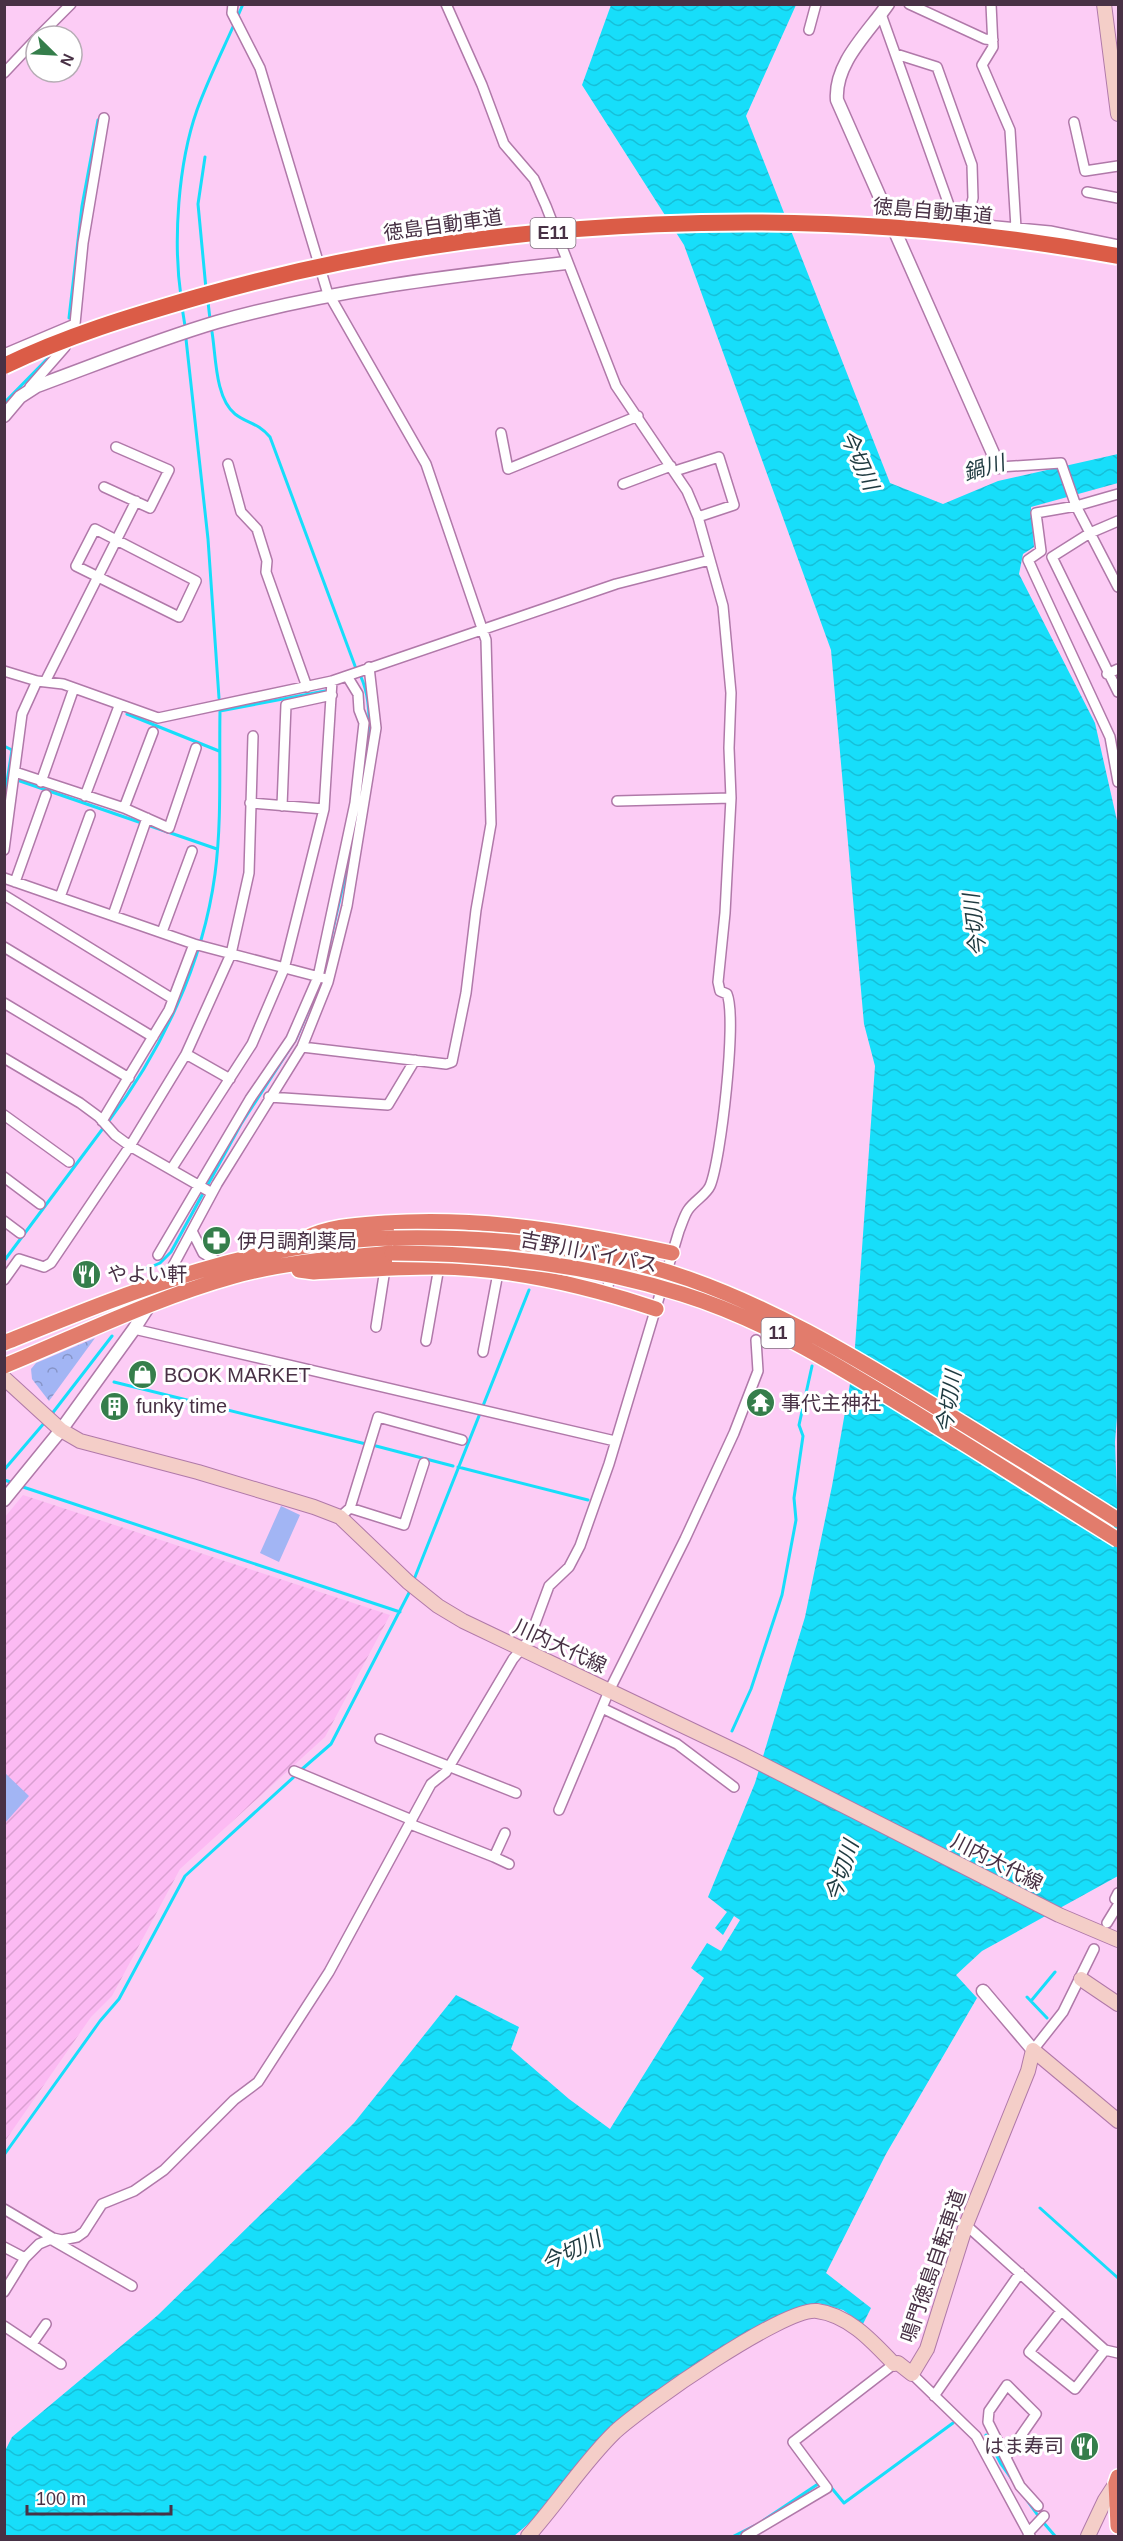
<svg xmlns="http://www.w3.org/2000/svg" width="1123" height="2541" font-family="Arial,'Noto Sans JP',sans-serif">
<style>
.industrial{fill:url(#industrial-furrows)}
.park{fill:url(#park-crowns)}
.pitch{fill:#a2b5f4}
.water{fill:url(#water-waves)}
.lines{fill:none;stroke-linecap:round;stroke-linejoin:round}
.stream{stroke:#17defa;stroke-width:3}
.minor-casing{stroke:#b079a9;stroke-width:12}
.tertiary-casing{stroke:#b079a9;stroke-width:15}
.secondary-casing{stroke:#b079a9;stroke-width:16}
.trunk-casing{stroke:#fff;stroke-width:18}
.minor{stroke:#fff;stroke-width:9}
.tertiary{stroke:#fff;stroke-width:12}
.secondary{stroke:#f4cec8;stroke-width:14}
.trunk{stroke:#e27c6c;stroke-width:15}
.trunk-bridge-casing{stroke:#fff;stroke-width:18;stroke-linecap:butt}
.motorway-bridge-casing{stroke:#fff;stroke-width:20;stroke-linecap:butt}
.trunk-bridge{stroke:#e27c6c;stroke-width:15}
.motorway-bridge{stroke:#db5c47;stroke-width:16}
.labels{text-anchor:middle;stroke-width:6;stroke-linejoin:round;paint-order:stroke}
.shield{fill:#fff;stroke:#7f6f7d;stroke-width:1.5}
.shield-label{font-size:18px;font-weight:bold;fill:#483145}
.street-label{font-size:20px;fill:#483145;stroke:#fff}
.poi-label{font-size:20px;fill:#483145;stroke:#fff;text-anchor:start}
.water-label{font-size:21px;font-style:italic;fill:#1f3a40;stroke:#fff}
</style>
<defs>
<pattern id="industrial-furrows" width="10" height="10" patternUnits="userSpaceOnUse" patternTransform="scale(1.5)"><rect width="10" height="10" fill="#fcbaf3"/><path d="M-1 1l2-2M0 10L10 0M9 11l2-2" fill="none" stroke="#daa0d2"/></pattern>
<pattern id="park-crowns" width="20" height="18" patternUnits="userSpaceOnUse" patternTransform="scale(1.5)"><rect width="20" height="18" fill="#a2b5f4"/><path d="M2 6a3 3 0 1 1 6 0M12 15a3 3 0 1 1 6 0" fill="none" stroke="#8694c7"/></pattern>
<pattern id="water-waves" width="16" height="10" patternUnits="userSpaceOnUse" patternTransform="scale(1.5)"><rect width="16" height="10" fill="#17defa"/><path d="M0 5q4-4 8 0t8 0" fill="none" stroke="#17bfd8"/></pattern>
</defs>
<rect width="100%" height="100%" fill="#fcccf5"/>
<path class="industrial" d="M23,1495L390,1615L325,1737L180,1869L112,1996L91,2017L5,2141V1517Z"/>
<path class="park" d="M95,1338L49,1401L32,1379L31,1369L36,1363Z"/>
<path class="pitch" d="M281,1506L300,1515L279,1562L260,1553Z
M5,1773L29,1796L5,1823H4Z"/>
<path class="water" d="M611,5H796L746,116L890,483L943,504L998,481L1118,454V483L1031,507L1034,547L1023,554L1019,574L1095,723L1118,825V1404L1115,1442L1118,1523V1876L982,1951L956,1975L977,1998L886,2154L826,2273L871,2308L863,2324L843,2310L818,2303L797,2308L730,2342L609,2429L540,2514L514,2536H5V2451L12,2437L158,2315L354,2123L456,1995L519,2027L511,2049L569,2099L610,2129L704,1978L691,1968L707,1943L721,1951L740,1920L734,1916L723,1935L715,1928L727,1912L708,1897L755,1783L805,1617L832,1486L854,1361L875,1066L864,1024L831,650L684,245L582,85Z"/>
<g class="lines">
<path class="stream" d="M205,157L198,204L206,289
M181,297C173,241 178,164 197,110C210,74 228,40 243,4
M208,302L210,319
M182,307L185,326
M69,318L82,206L98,120
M212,332C216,356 215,398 235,414C248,424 257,422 270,437L355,666C379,702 366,752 361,793
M186,339L208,539L219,698
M4,403L53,353
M127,714L219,751
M4,746L12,750L4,801
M20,781L217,849
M323,972L354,838
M108,1122C162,1050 203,964 215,874C222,821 219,765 220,711L325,691
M4,1261L104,1127
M144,1270L160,1263L171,1252L241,1124L296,1039L317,990
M114,1382L366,1444
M51,1415L112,1336
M376,1446L453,1466
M458,1467L588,1500
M4,1470L45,1422
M4,1480L14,1483
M20,1486L400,1612
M413,1582L529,1290
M732,1731L751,1689L782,1595L796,1520L794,1498L803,1436L799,1425L812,1366
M301,1770L331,1744L410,1591
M1027,1997L1047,2018
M1031,2001L1055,1972
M4,2155L100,2021L119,1999L185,1876L296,1775
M1040,2208L1118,2278
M986,2435L1001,2464L1039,2517
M830,2486L844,2503L953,2423
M764,2520L821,2482
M1043,2522L1055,2536
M734,2536L754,2526"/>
<defs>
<path id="minor" d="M233,4L232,13L260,68L327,291L426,464L486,640L491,824L476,910L466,993L452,1062L446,1064L302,1047
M909,4L985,39L993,40
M991,4L993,47L982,65L1010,130L1016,228
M881,14L955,222
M809,30L816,4
M39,36L71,4
M896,54L937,67L972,165L973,198L966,223
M4,73L36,39
M1074,122L1085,171L1118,166
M1087,192L1118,198
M890,216L1050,231L1118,245
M4,354L75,324L83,243L104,118
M30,387L65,347L68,340
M501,433L508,469L638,416
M228,464L241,512L257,529L267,561L266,572L307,687
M999,467L1061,463L1076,506L1118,587
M675,471L719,457L734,505L698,517
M623,484L671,466
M104,487L150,508L169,470L116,447
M1118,494L1076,506L1036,513L1041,551L1028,560L1110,737L1118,782
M1118,521L1090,533L1052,557L1118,692
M95,529L196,581L179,617L76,566Z
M4,671L37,681L63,684L158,718L332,681L616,584L710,560
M1107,674L1118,669
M45,682L136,501
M15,772L124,808L169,828L196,748
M41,782L74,688
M85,796L119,706
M617,801L731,798
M250,803L324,809
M282,806L286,705L332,695
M124,808L153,732
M4,850L22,714L37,681
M4,878L194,944L323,978
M15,882L46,795
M4,895L173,999
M60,897L90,815
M113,915L147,818
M162,932L192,851
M4,947L153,1037
M4,1003L129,1078
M186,1054L231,954L249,873L253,736
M4,1058L80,1103L99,1117L115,1135L130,1146L212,1193
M269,1097L388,1105L415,1060
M4,1115L69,1162
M102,1121L169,1010L194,944
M172,1168L252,1044L284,969L324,809L332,681
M4,1177L40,1204
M4,1221L20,1233
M193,1233L203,1253L220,1263
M158,1255L250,1099L291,1039L318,977L355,803L364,723L359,710L358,694L347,676
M166,1279L217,1184L302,1047L328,982L347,906L376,728L369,667
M4,1280L19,1259L44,1267L51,1263L130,1146L186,1054L230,1079
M606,1294L616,1254
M376,1327L385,1269
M134,1329L615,1441
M426,1341L439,1267
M483,1352L498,1273
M350,1508L404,1525L424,1463
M340,1517L350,1508L378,1417L462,1440
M602,1708L677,1744L734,1787
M380,1739L516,1793
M294,1771L412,1820
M559,1810L609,1691L685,1539L734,1433L758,1371L756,1340
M410,1824L494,1857L505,1833
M494,1857L509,1864
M1115,1899L1118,1893
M1107,1923L1118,1905
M1033,2050L1063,2012L1094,1949
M4,2209L53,2238
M966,2225L1105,2350L1118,2353
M54,2241L132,2286
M4,2247L25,2258
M4,2292L25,2258L39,2244L53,2238L62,2240L77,2237L84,2232L102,2204L134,2191L164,2170L234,2100L258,2082L329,1972L431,1784L446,1772L513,1659L529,1640L549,1586L569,1567L580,1546L609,1464L679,1231C682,1224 684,1216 688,1210C694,1201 706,1195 710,1186C721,1160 737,1018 727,994L720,991L718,982L725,913L731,798L729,748L731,693L723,606L698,517L687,491L616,386L546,206L534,179L504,144L482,85L446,4
M1061,2311L1029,2352L1075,2389L1105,2350
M4,2326L61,2364
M32,2344L46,2324
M912,2374L976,2436L1030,2536
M934,2396L1020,2273
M1006,2457L1036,2414L1007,2385L989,2411L988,2422L1020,2486L1038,2506
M1028,2533L1044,2516
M746,2536L827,2488L793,2442L894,2364"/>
<path id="tertiary" d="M888,4C869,32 834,63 837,100L999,467
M4,416L20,397L37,386C97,364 156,340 217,322C331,290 449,276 566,263
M4,1500L61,1430L134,1329L166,1279
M983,1991L1033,2050"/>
<path id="secondary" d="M1104,4L1118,114
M4,1378L61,1430L80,1441L198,1472L314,1507L340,1517L408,1582L438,1606L463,1621L740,1753L1059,1915L1118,1940
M1081,1979L1118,2004
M528,2536C558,2503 583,2463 615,2432C642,2407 784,2307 817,2311C849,2315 873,2342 894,2364L898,2363L912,2374L927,2349L966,2225L1028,2071L1033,2050L1118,2121
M1088,2536L1105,2500L1116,2483"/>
<path id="trunk" d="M304,1239C329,1226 358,1225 385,1223C482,1216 578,1233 672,1253
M299,1270L314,1272C355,1270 396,1267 437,1267C510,1268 587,1286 656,1309
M4,1343C133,1291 253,1241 394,1238
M4,1366C80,1335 155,1298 234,1276C285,1262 339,1258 392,1253
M1118,2477L1116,2483L1118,2526"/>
</defs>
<use href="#minor" class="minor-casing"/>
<use href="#tertiary" class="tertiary-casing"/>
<use href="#secondary" class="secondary-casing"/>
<use href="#trunk" class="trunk-casing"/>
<use href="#minor" class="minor"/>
<use href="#tertiary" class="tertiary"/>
<use href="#secondary" class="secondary"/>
<use href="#trunk" class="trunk"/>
<defs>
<path id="trunk-bridge" d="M394,1238C494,1236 594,1246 689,1279C771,1308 844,1351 918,1396C985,1437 1052,1478 1118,1520
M392,1253C491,1253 586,1264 682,1294C766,1320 840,1367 915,1413C983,1455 1051,1498 1118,1540"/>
<path id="motorway-bridge" d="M4,366C66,336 132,316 198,297C491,213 819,201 1118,256"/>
</defs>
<use href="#trunk-bridge" class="trunk-bridge-casing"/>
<use href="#motorway-bridge" class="motorway-bridge-casing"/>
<use href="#trunk-bridge" class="trunk-bridge"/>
<use href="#motorway-bridge" class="motorway-bridge"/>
</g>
<defs>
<symbol id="pharmacy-disc" viewBox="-11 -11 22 22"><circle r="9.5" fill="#357e4b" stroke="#fff"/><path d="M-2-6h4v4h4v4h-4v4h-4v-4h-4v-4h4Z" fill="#fff"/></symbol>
<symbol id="restaurant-disc" viewBox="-11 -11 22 22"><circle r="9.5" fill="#357e4b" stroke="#fff"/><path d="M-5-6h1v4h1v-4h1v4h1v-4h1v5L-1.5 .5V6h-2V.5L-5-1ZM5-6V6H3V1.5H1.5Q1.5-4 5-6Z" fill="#fff"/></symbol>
<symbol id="shop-disc" viewBox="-11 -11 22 22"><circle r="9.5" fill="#357e4b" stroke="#fff"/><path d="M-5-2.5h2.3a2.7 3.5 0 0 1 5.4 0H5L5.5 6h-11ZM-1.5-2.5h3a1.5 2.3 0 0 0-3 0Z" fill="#fff"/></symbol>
<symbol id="temple-disc" viewBox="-11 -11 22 22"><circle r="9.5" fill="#357e4b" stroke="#fff"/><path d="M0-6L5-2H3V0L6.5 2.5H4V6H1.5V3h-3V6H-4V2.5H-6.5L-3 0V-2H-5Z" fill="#fff"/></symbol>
<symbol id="building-disc" viewBox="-11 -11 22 22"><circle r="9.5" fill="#357e4b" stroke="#fff"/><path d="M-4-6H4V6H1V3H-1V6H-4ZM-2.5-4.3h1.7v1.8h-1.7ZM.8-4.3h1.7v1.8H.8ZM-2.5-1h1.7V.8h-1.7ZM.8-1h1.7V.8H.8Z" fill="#fff"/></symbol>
</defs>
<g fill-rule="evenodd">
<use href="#pharmacy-disc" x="200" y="1224" width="33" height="33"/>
<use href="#restaurant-disc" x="70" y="1258" width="33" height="33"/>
<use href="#shop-disc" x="126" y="1358" width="33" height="33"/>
<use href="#temple-disc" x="744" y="1386" width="33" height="33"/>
<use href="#building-disc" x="98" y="1390" width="33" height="33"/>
<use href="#restaurant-disc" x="1068" y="2430" width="33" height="33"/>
</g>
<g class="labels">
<g class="shield">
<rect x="530.5" y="218" width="45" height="30" rx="4.5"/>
<rect x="761.5" y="1318" width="33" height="30" rx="4.5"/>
</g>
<g class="shield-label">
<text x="553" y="239">E11</text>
<text x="778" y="1339">11</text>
</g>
<g class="street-label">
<text transform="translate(933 211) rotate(5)" y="7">徳島自動車道</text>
<text transform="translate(443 225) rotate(-8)" y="7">徳島自動車道</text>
<text transform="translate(589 1252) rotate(11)" y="7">吉野川バイパス</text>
<text transform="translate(560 1646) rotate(25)" y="7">川内大代線</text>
<text transform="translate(997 1862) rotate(27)" y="7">川内大代線</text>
<text transform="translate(933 2266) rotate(-71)" y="7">鳴門徳島自転車道</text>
</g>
<g class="poi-label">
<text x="237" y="1248">伊月調剤薬局</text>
<text x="107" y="1281">やよい軒</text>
<text x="164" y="1382">BOOK MARKET</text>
<text x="781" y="1410">事代主神社</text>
<text x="136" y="1413">funky time</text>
<text x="1064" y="2453" text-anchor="end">はま寿司</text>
</g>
<g class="water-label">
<text transform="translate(859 460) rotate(66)" y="7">今切川</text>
<text transform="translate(984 468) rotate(-16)" y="7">鍋川</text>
<text transform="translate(975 925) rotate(-97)" y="7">今切川</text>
<text transform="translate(949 1402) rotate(-81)" y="7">今切川</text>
<text transform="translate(842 1871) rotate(-72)" y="7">今切川</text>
<text transform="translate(571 2251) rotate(-25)" y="7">今切川</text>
</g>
</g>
<rect width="1123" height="2541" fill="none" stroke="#483145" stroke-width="12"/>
<g transform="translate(54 54) rotate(114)"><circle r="28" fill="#ffffff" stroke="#b6adb5" stroke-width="1.5"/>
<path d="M0-4.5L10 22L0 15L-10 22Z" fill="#357e4b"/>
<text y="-9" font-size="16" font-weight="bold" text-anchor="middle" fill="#483145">N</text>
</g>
<path d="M27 2505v9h144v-9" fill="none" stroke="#483145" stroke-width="3"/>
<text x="36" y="2505" font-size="18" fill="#483145" stroke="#ffffff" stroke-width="4.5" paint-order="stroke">100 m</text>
</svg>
